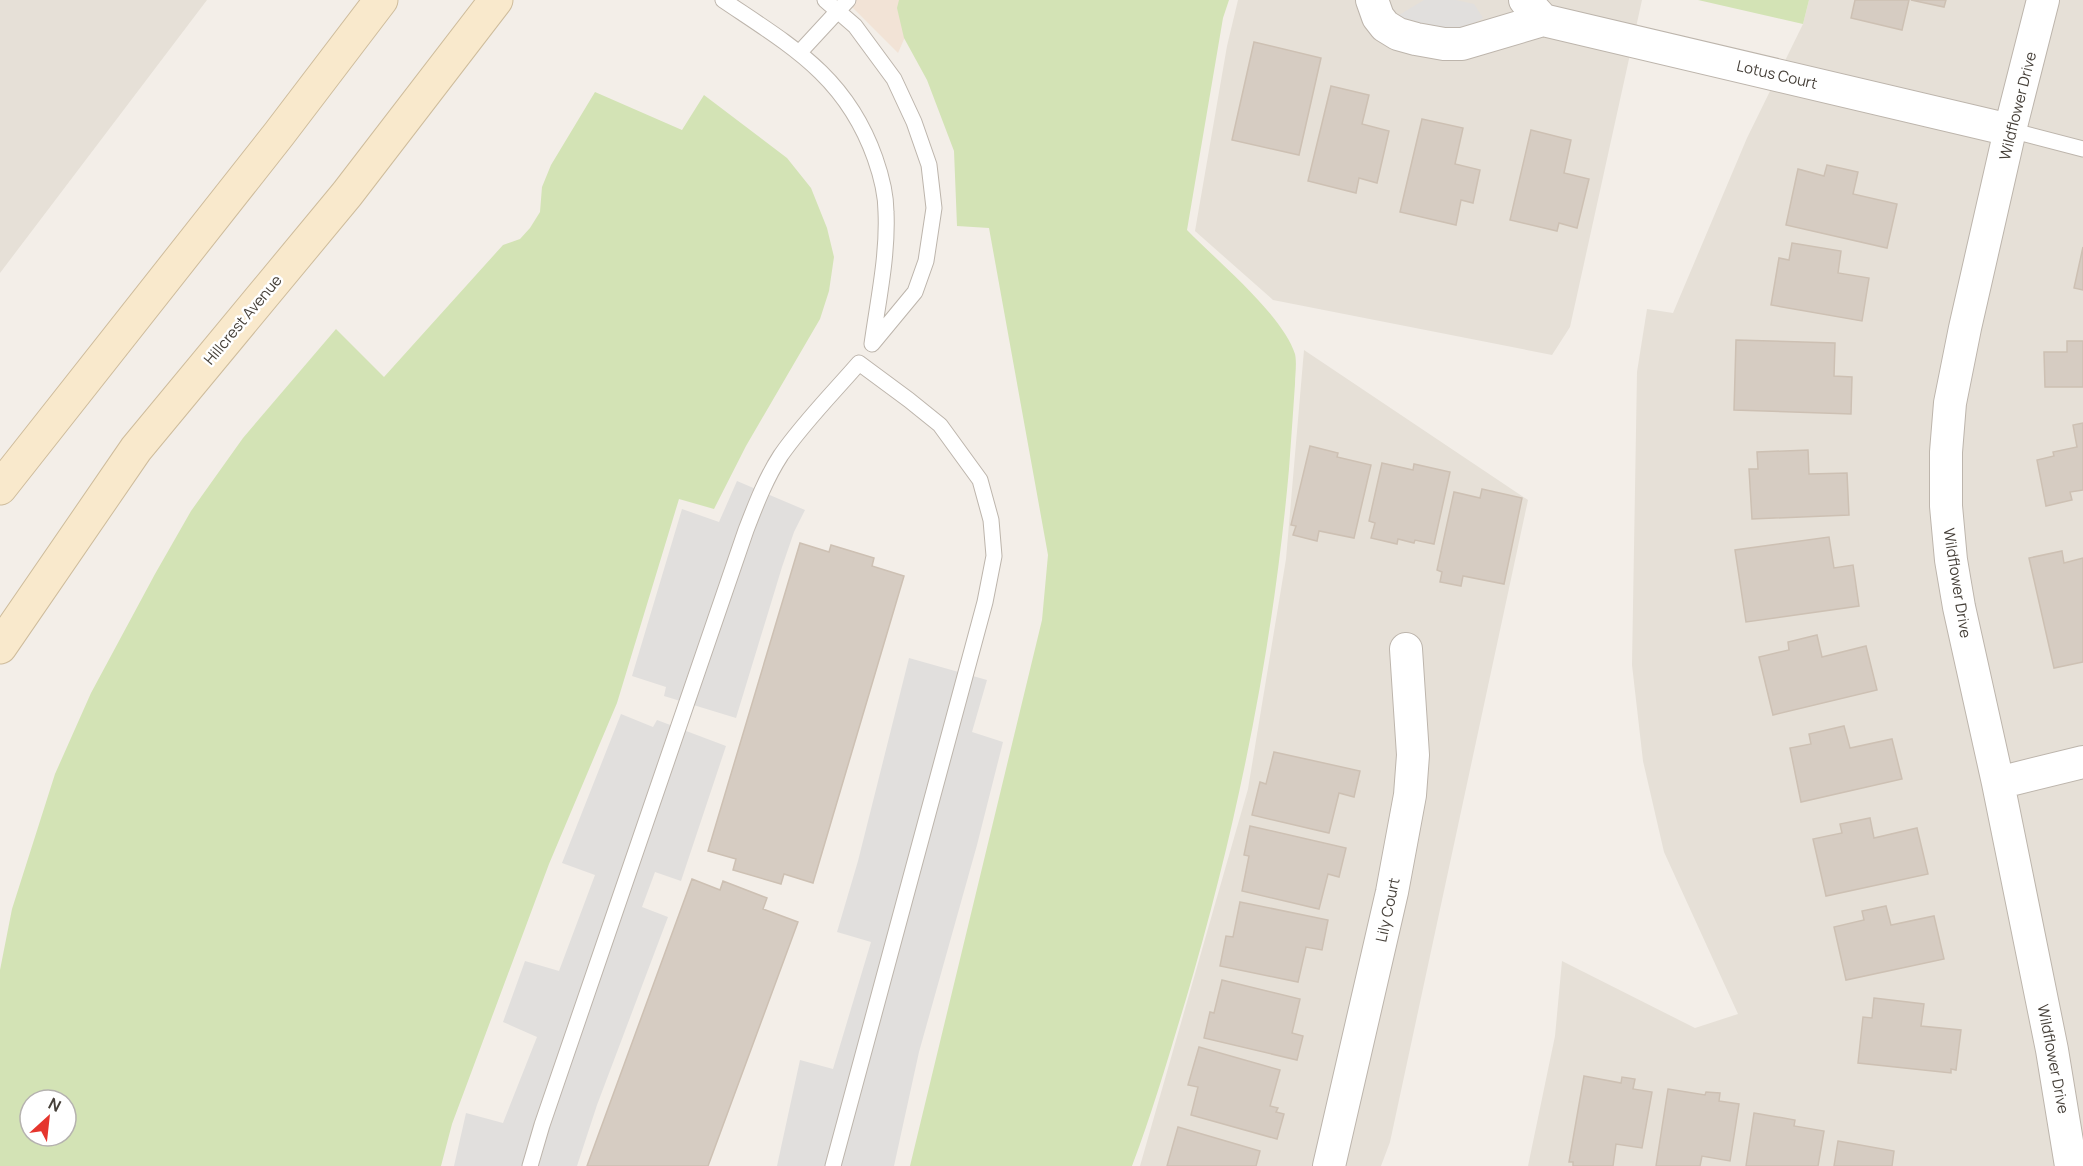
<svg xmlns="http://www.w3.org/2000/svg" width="2083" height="1166" font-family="Manrope,sans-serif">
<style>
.residential{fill:#e6e0d7}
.commercial{fill:#f2e3d6}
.green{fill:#d3e3b5;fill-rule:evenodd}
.parking{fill:#e1dfdd}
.building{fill:#d6ccc2;stroke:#cdc0b3;stroke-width:1.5}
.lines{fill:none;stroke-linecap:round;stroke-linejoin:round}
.lane-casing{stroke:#bdb5ac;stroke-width:17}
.street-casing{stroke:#bdb5ac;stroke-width:34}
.secondary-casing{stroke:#cebc9c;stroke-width:35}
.lane{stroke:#fff;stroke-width:15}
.street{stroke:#fff;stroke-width:32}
.secondary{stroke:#f9e9cc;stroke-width:33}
.labels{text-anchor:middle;stroke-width:5;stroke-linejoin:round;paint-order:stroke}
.street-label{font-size:15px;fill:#453f38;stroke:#fff}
</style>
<rect width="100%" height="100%" fill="#f3eee8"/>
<path class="residential" d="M0,0H207L0,273Z
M1238,0H1642L1570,327L1552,355L1273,300L1195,231L1227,46Z
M1809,0H2083V1166H1528L1555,1036L1562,961L1695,1028L1738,1014L1664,852L1643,761L1632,665L1637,372L1647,309L1673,313L1747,138L1803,24Z
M1304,350L1528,500L1390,1142L1381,1166H1140L1248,789L1286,559Z"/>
<path class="commercial" d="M845,0H921L898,53Z"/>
<path class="green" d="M899,0H1229L1223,18L1187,230C1218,262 1282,314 1295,354C1297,363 1295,375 1295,384C1293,413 1291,441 1289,469C1273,649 1237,826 1186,999C1169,1055 1153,1111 1132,1166H910L1042,620L1048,555L989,228L957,226L954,151L927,80L904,38L897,8Z
M1698,0H1809L1803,24Z
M595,92L682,130L704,95L787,158L811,188L827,228L834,257L829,291L820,319L746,446L714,509L679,499L617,703L549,864L452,1124L441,1166H0V970L12,909L55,774L91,693L155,574L191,511L243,438L336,329L384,377L503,245L520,239L530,228L540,212L542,187L551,165ZM30,1100H66V1136H30Z"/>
<path class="parking" d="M1424,0H1456L1474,4L1483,18L1461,31L1439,32L1394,18Z
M737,481L805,510L794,532L782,567L736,718L664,696L666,687L632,676L682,509L719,522Z
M909,658L987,680L972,732L1003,742L977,845L919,1052L894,1166H777L800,1060L833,1069L871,942L837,932L858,861Z
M621,714L653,727L657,720L726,746L681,881L655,872L642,907L668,917L597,1105L577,1166H454L466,1113L503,1123L537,1037L503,1022L525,961L559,971L595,875L562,863Z"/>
<path class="building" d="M1855,0H1909L1902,30L1851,18Z
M1911,0H1946L1944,7Z
M1254,42L1321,58L1299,155L1232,140Z
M1331,86L1369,95L1362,124L1389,131L1377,183L1359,178L1356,193L1308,181Z
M1422,119L1463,128L1455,164L1480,170L1473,203L1461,200L1456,225L1400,212Z
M1531,130L1571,140L1564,173L1589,179L1577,228L1559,223L1557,231L1510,220Z
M1827,165L1858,172L1853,194L1897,204L1887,248L1786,225L1798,169L1824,176Z
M1792,243L1841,251L1838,273L1869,278L1862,321L1771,305L1779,258L1789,260Z
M2083,247V290L2074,288Z
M1736,340L1835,343L1834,376L1852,377L1851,414L1734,410Z
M2067,341H2083V387H2045L2044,352H2067Z
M2083,423V490L2070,492L2072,500L2046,506L2037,460L2054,456L2053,452L2077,447L2073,425Z
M1310,446L1338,453L1337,457L1371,465L1354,538L1319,531L1317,541L1293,535L1296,526L1291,525Z
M1808,450L1809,474L1847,473L1849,515L1752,519L1749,469H1758L1757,452Z
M1382,463L1413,470L1414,464L1450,472L1434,544L1415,540L1414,543L1398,539L1397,544L1371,538L1375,523L1369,521Z
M1482,489L1522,498L1504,584L1463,576L1461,586L1440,582L1442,572L1437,570L1454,492L1480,498Z
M1829,537L1834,568L1853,565L1859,606L1746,622L1735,550Z
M800,543L829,552L831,545L874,558L872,566L904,576L813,883L784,874L781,884L733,870L736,859L708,851Z
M2062,551L2064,563L2083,558V662L2054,668L2029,558Z
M1817,635L1822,657L1866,646L1877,690L1773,715L1759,657L1789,650L1788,642Z
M1844,726L1850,748L1892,739L1902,779L1801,802L1790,748L1811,744L1809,734Z
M1274,752L1360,771L1354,797L1339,793L1329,833L1252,815L1260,782L1266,784Z
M1870,818L1874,838L1917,828L1928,874L1826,896L1813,839L1842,833L1840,824Z
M1250,826L1346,848L1339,877L1328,874L1319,909L1242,891L1249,856L1244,855Z
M692,879L720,890L723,881L767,898L763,909L798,922L708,1166H587Z
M1240,902L1328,920L1322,950L1306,947L1298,982L1220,966L1226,936L1233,937Z
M1886,906L1891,925L1934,916L1944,959L1846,980L1834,927L1864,920L1862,911Z
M1222,980L1300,999L1292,1033L1303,1036L1297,1060L1204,1038L1210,1012L1214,1013Z
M1874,998L1924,1004L1921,1026L1961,1030L1956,1070L1951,1069V1073L1858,1063L1863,1017L1872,1018Z
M1199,1047L1280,1070L1270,1106L1278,1108L1276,1112L1284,1114L1277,1139L1191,1115L1198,1087L1188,1085Z
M1584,1076L1621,1083L1622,1077L1635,1079L1633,1089L1652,1092L1642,1148L1616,1144L1613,1166H1573V1162H1569Z
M1668,1089L1705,1095L1706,1092L1720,1093L1719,1101L1739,1104L1730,1161L1702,1156L1700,1166H1656Z
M1754,1113L1795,1120L1794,1126L1824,1131L1818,1166H1746Z
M1178,1127L1260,1151L1256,1166H1167Z
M1838,1141L1894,1151L1892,1166H1834Z"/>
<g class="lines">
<defs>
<path id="lane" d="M723,0C791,46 846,76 875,158C881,175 886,193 886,212C888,255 878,301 872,344L915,292L926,261L934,208L929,165L914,122L894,79L855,26L825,0
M799,53L848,0
M2010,130L2083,149
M530,1166L542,1125L746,530C756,504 766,478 781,455C804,422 833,393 859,363L909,400L940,425L980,480L991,520L994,556L985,602L833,1166"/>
<path id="street" d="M1372,0L1378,17L1385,26L1398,34L1416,39L1444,44H1462L1543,20L2010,130
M1525,0L1543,20
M2043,0L2010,130L1965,328L1950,403L1946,452V506L1951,560L1959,607L1998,783L2052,1050L2071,1166
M1998,783L2083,762
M1329,1166L1392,892L1410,795L1413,755L1406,649"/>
<path id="secondary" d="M0,488L279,134L381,0
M0,647L136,449L347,194L496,0"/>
</defs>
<use href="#lane" class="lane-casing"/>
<use href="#street" class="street-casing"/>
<use href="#secondary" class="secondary-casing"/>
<use href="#lane" class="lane"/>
<use href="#street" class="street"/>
<use href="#secondary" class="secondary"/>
</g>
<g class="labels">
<g class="street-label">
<text transform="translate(1777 75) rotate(13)" y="5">Lotus Court</text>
<text transform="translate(2018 106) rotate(-76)" y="5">Wildflower Drive</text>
<text transform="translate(243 320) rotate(-50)" y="5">Hillcrest Avenue</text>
<text transform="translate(1957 583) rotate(81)" y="5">Wildflower Drive</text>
<text transform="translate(1388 910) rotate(-78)" y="5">Lily Court</text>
<text transform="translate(2053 1059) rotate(79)" y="5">Wildflower Drive</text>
</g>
</g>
<g transform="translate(48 1118) rotate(27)"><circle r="28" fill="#ffffff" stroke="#b5b2af" stroke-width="1.5"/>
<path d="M0-4.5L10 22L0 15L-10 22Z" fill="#e5352d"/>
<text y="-9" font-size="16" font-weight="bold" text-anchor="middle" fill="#453f38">N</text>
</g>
</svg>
